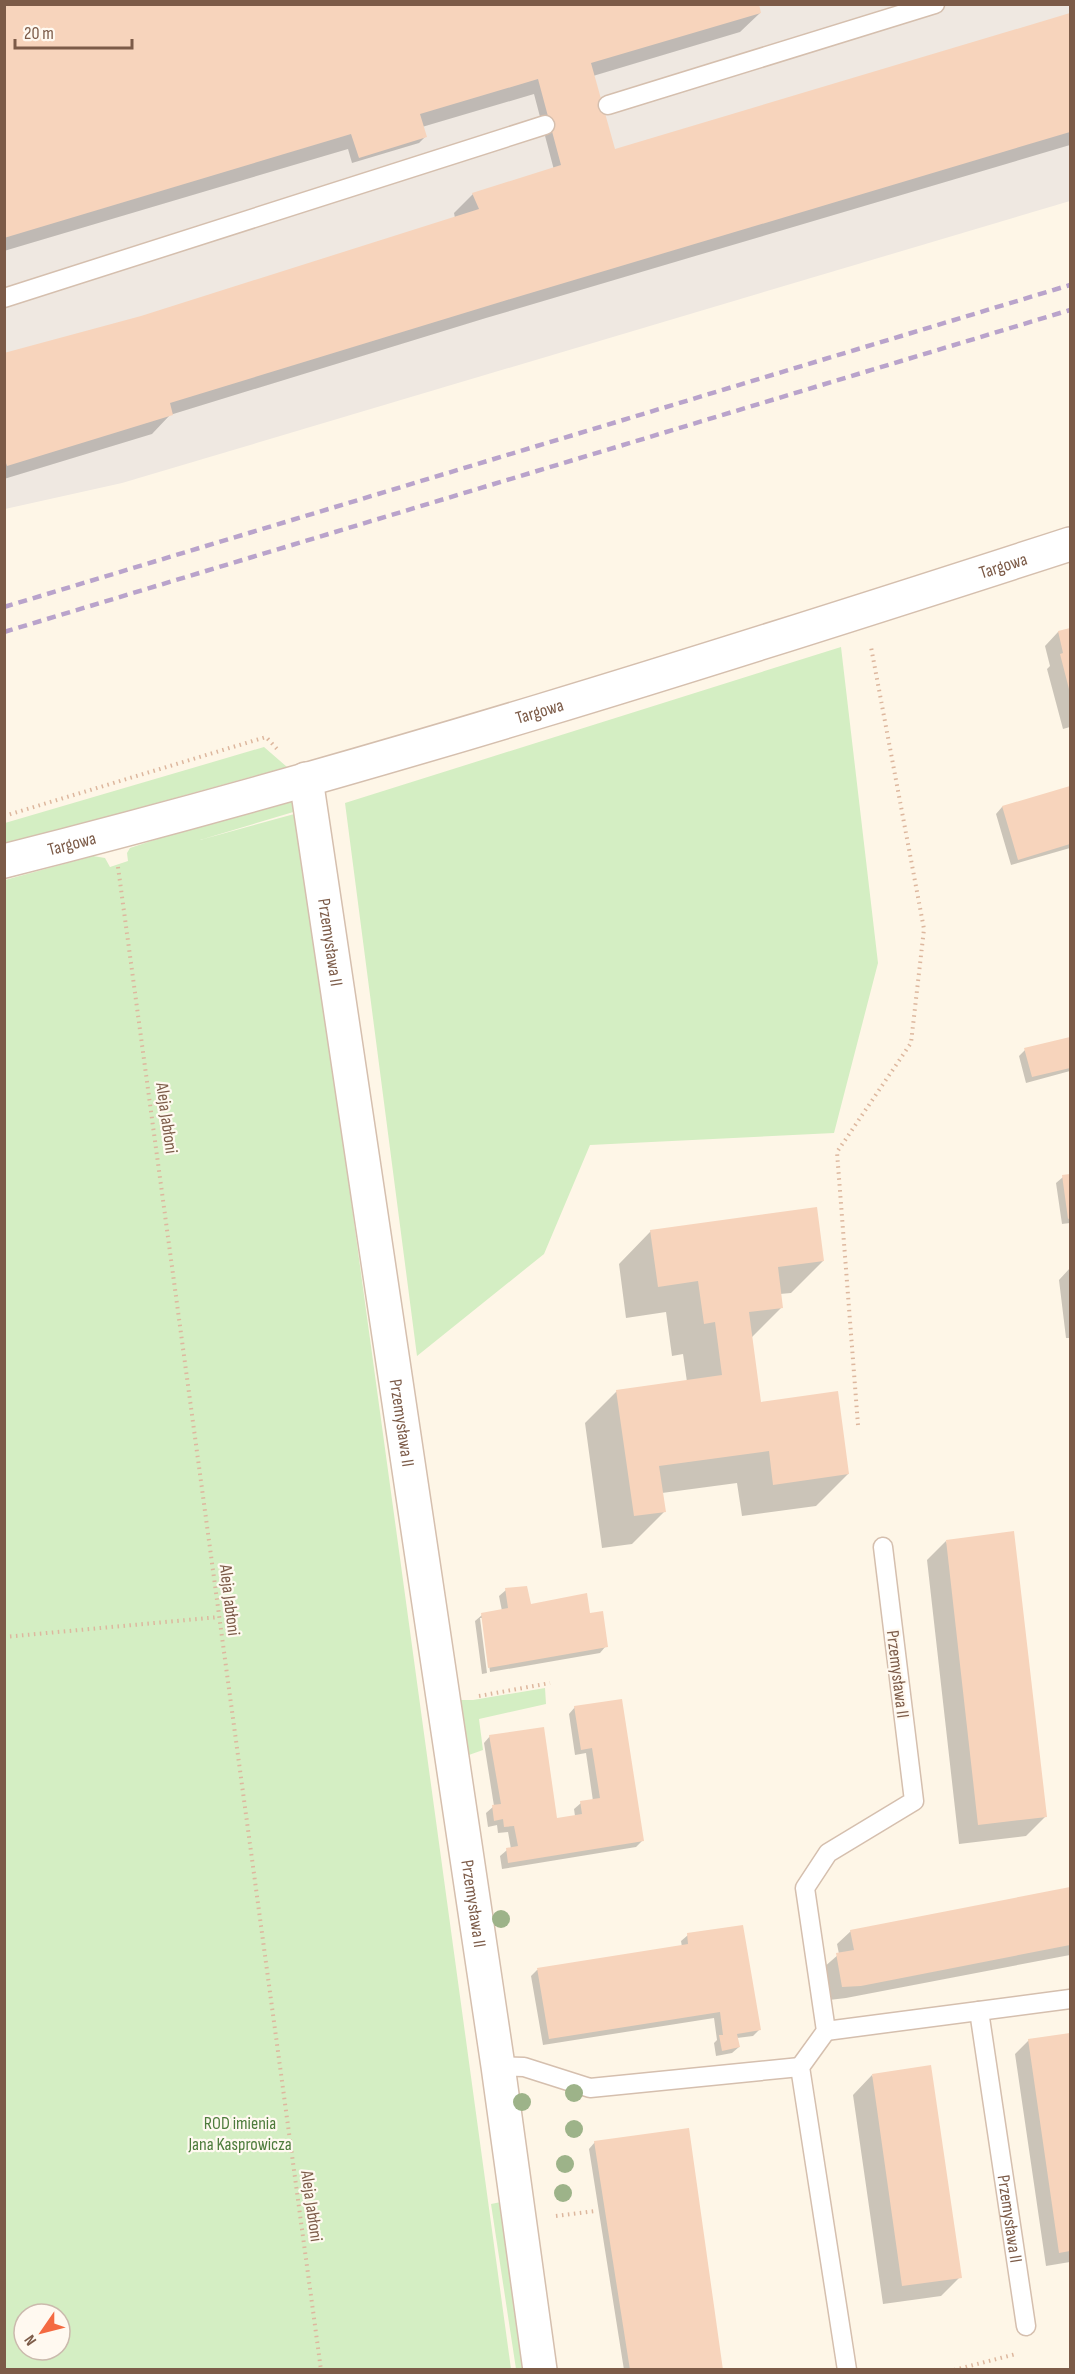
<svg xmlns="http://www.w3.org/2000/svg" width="1075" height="2374" font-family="'Sofia Sans Condensed',sans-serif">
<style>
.industrial{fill:#efe8e1}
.green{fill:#d4eec3;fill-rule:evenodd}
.shadow{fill:#0003}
.building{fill:#f7d4bc}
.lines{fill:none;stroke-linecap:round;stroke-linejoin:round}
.service-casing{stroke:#d5bfae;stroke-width:21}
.minor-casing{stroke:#d5bfae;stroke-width:36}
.path{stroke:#ddb79e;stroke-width:4;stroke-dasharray:1.5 4.5;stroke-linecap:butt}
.service{stroke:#fff;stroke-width:18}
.minor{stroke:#fff;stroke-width:33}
.rail{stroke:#b9a3cb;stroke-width:4.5;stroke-dasharray:9 6;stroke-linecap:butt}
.tree{fill:#9db389}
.labels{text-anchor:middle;stroke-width:4.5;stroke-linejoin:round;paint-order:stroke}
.street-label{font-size:18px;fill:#7c5b48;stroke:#fff9f0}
.park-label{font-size:18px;fill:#4e7c3c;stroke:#fff9f0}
</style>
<rect width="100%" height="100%" fill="#fef6e7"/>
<path class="industrial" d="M4,5H1070V201L122,483L5,509Z"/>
<path class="green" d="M841,647L878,963L834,1133L590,1145L544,1254L417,1356L345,803Z
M264,747L287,767L5,845V823Z
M286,796L295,800L300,810L200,840L298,813L511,2369L5,2370V880L93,856L105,858L110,867L128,861L127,853L130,848ZM24,2314H60V2350H24Z
M545,1688L546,1704L479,1719L483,1750L466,1756L459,1700H473Z
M501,2202L525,2369H516L491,2204Z"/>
<path class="shadow" d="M4,4L760,13L740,32L593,76L609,153L1070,15V145L486,318L170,415L152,434L4,479V354L141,317L455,218L454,213L473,194L554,170L534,94L422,127L425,137L419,143L352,163L348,149L4,251Z
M1070,629V727L1063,729L1047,669L1050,666L1045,646L1058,632Z
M1070,787V848L1011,865L996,814L1002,807Z
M1070,1038V1071L1026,1083L1019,1056L1025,1050Z
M1070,1176V1223L1062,1224L1056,1183L1063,1177Z
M651,1231L823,1261L791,1293L780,1294L782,1307L751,1338L760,1403L848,1474L816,1506L742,1516L737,1483L662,1493L664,1512L632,1544L602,1548L585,1423L617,1391L687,1382L683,1354L672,1356L666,1312L626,1318L619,1264Z
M1070,1268V1338H1066L1059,1280Z
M946,1541L1045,1817L1026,1836L959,1844L927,1560Z
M506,1590L530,1606L589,1614L606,1646L600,1653L490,1672L483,1618H480L487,1673L482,1674L475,1621L482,1615L502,1611L499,1596Z
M575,1707L642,1841L636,1847L502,1869L500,1856L507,1850L511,1849L508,1832L498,1833L497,1825L488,1827L486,1813L494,1806L484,1743L490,1736L556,1819L575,1816L574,1809L581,1803L593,1801L586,1753L575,1755L569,1714Z
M1070,1888V1955L846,1998L829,2000L823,1968L839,1954L837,1944L851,1931Z
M688,1935L760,2029L753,2036L737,2038L739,2047L732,2053L716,2056L714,2043L717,2040L714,2018L543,2045L531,1976L537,1970L682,1947L681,1941Z
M1070,2034V2262L1046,2266L1015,2054L1029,2040Z
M872,2075L960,2277L941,2296L883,2304L853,2095Z
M595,2142L722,2370H624L589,2149Z"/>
<path class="building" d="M4,4H759L761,13L591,63L615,149L1070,13V132L507,300L170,403L173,415L7,466L4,457V353L141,316L479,209L472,193L561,165L538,79L420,114L427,137L359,158L351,134L4,238Z
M1070,628V693L1060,654L1063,653L1058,631Z
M1070,786V844L1018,860L1002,806Z
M1070,1037V1068L1032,1077L1024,1048Z
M1070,1174V1218L1068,1219L1062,1175Z
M817,1207L824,1261L778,1267L783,1308L749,1312L761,1402L838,1391L849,1474L773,1485L769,1451L659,1466L666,1512L634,1516L616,1390L722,1375L715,1322L704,1324L698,1281L658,1287L650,1230Z
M1014,1531L1047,1817L978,1825L946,1540Z
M527,1586L531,1604L587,1593L590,1613L603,1611L608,1647L488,1668L481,1613L508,1608L505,1588Z
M622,1699L644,1841L508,1863L506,1848L518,1846L514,1826L504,1827L503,1819L494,1821L492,1805L501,1804L489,1735L544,1727L557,1818L582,1814L580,1801L600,1798L592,1748L581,1750L574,1706Z
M1070,1887V1945L861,1986L842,1987L836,1953L854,1950L850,1930Z
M743,1925L761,2030L737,2034L740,2047L722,2051L719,2035H723L720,2012L549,2039L537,1968L688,1944L687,1933Z
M1070,2033V2251L1059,2253L1028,2039Z
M931,2065L962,2278L902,2286L872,2074Z
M689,2128L723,2370H630L594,2141Z"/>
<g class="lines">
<defs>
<g id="service">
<path d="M608,105L935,4"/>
<path d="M4,298L545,125"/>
<path id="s1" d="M979,2011L1026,2326"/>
<path d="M826,2031L1070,1999"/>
<path d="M498,2066L524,2067L590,2088L800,2067"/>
<path d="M847,2370L800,2067L826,2031L805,1888L828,1853L914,1801L883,1547"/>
</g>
<g id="minor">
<path id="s2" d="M306,779L498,2066L540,2370"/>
<path id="s3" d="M4,861C364,770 718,658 1070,544"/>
</g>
</defs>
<use href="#service" class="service-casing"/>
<use href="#minor" class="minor-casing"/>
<path class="path" d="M4,816L266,737L278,750
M118,867L321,2370
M858,1425L837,1152L911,1043L924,929L871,647
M4,1637L219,1617
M479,1696L550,1683
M556,2216L595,2211
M954,2370L1016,2354"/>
<use href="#service" class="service"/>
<use href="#minor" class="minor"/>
<path class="rail" d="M4,607L1070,285
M4,632L1070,310"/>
</g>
<g class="tree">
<circle cx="501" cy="1919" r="9"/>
<circle cx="574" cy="2093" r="9"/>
<circle cx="522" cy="2102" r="9"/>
<circle cx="574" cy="2129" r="9"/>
<circle cx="565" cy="2164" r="9"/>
<circle cx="563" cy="2193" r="9"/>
</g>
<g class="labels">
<g class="street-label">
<text dy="6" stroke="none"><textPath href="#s3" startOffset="1042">Targowa</textPath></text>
<text dy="6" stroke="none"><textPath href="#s3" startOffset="556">Targowa</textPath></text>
<text dy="6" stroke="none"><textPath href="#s3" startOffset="70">Targowa</textPath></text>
<text dy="6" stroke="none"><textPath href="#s2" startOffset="165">Przemysława II</textPath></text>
<text transform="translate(167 1118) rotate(82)" y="6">Aleja Jabłoni</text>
<text dy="6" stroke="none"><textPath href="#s2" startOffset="651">Przemysława II</textPath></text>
<text transform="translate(230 1600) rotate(83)" y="6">Aleja Jabłoni</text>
<text transform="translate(898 1674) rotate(83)" y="6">Przemysława II</text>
<text dy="6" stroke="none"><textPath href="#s2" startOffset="1137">Przemysława II</textPath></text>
<text transform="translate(312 2206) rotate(82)" y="6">Aleja Jabłoni</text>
<text dy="6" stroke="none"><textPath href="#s1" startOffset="210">Przemysława II</textPath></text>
</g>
<g class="park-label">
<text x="240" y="2129">ROD imienia<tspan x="240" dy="21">Jana Kasprowicza</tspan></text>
</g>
</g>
<rect width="1075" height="2374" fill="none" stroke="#7c5b48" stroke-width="12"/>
<g transform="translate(42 2332) rotate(235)"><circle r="28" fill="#fff9f0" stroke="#cbbaad" stroke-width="1.5"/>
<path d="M0-4.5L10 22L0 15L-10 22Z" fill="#f46a41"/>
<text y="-9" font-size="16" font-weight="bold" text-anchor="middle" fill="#7c5b48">N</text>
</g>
<path d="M15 39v9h117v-9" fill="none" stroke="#7c5b48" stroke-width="3"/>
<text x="24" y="39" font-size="18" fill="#7c5b48" stroke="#fff9f0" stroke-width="4.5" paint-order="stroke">20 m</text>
</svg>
